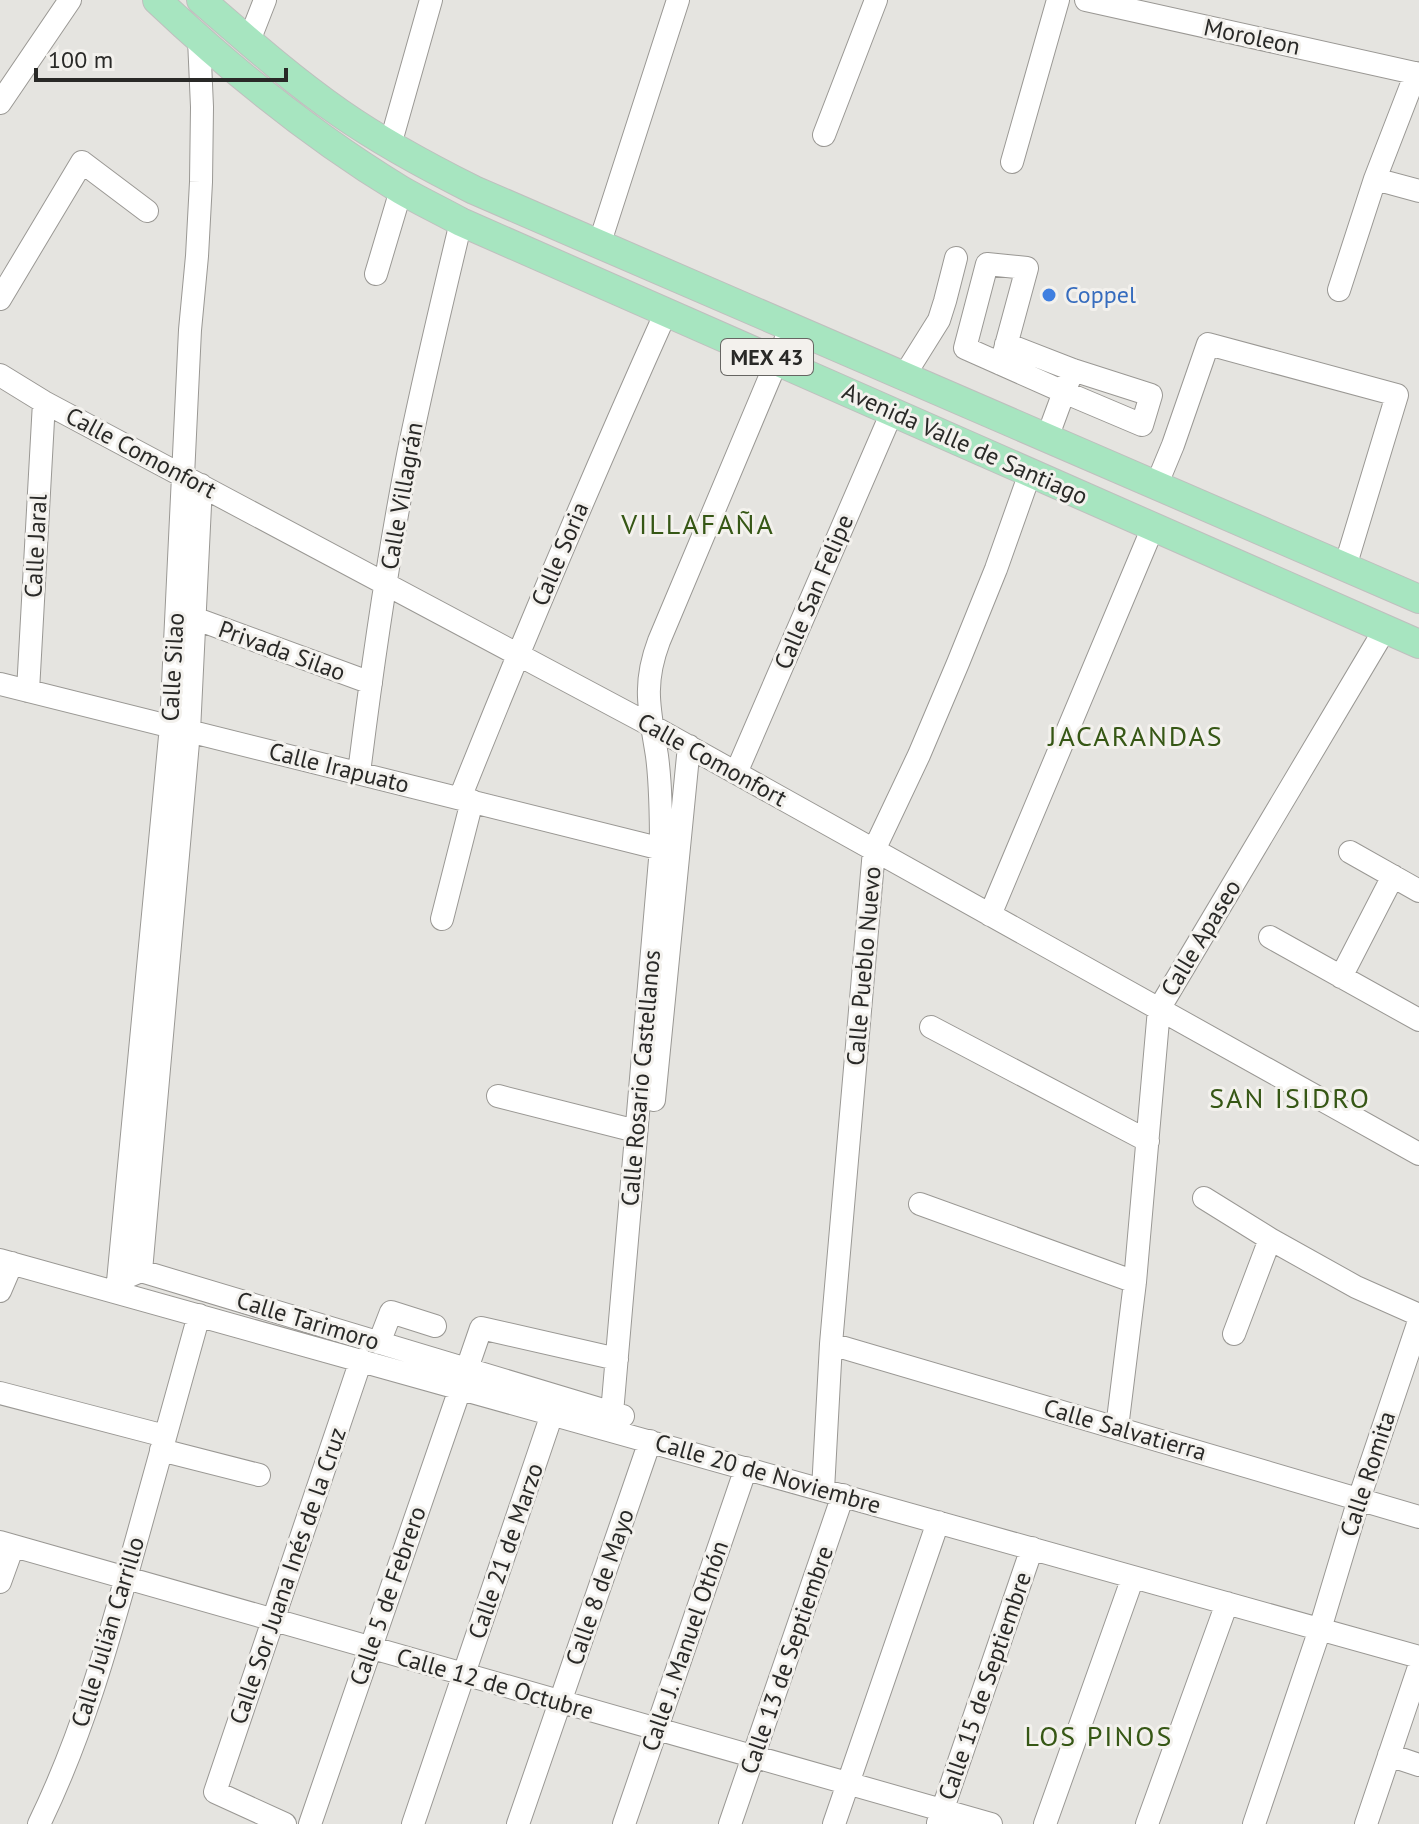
<svg xmlns="http://www.w3.org/2000/svg" width="1419" height="1824" font-family="'PT Sans',sans-serif">
<style>
.lines{fill:none;stroke-linecap:round;stroke-linejoin:round}
.minor-casing{stroke:#9a9894;stroke-width:24}
.major-casing{stroke:#bfbfbe;stroke-width:30}
.minor{stroke:#fff;stroke-width:22}
.major{stroke:#a7e5c0;stroke-width:28}
.shop-dot{fill:#3f7fe0;stroke:#f3f1ed;stroke-width:3}
.labels{text-anchor:middle;stroke-width:6;stroke-linejoin:round;paint-order:stroke}
.shield{fill:#f3f1ed;stroke:#666562;stroke-width:2}
.shield-label{font-size:22px;font-weight:bold;fill:#292927}
.street-label{font-size:24px;fill:#292927;stroke:#f3f1ed}
.shop-label{font-size:24px;fill:#366cbe;stroke:#f3f1ed;text-anchor:start}
.quarter-label{font-size:28px;letter-spacing:2px;fill:#365715;stroke:#f3f1ed}
</style>
<rect width="100%" height="100%" fill="#e5e4e0"/>
<g class="lines">
<defs>
<path id="minor" d="M1086,0L1419,74
M249,41L265,0
M0,103L70,0
M824,135L876,0
M390,145L431,0
M1012,162L1058,0
M1375,179L1419,191
M599,245L678,0
M376,274L401,190
M1339,290L1375,179L1416,73
M0,299L82,162L147,211
M1006,344L1073,370L1151,395L1142,425L1064,392L1073,370
M1001,364L1027,268L987,264L965,348L1064,392L1047,438
M0,375L44,402L652,726L1419,1154
M904,376L939,320L945,301L956,258
M1156,486L1173,445L1208,344L1397,395L1345,567
M194,618L371,683
M0,684L678,853
M28,691L44,402
M359,773C372,668 387,564 407,460C423,380 442,301 461,222
M736,773L892,412
M460,798C525,635 594,473 666,312
M1350,852L1419,891
M990,915L1153,527
M442,919L472,801
M1270,937L1419,1020
M1341,977L1393,876
M931,1027L1148,1141
M498,1096L636,1131
M654,1100L689,746
M1204,1198L1270,1239L1356,1287L1419,1315
M920,1204L1135,1282
M0,1260L1419,1657
M141,1271L189,731L201,485
M127,1277L141,1271L623,1416
M0,1291L12,1263
M117,1292L171,726L190,330L197,256L201,182L202,107L199,39
M1234,1334L1270,1239
M379,1343L391,1312L435,1326
M831,1344L1419,1517
M0,1393L165,1436
M1117,1428L1135,1282L1159,1009L1385,629
M608,1429L612,1413L661,848C661,817 661,787 657,756C650,711 642,686 659,641L791,327
M161,1450L259,1475
M823,1490L831,1344L874,850L919,755L958,663L996,569L1030,473
M0,1542L991,1824
M0,1582L13,1546
M1389,1755L1419,1765
M938,1823L1032,1548
M39,1824C82,1736 108,1643 134,1549C156,1471 177,1393 199,1315
M285,1824L215,1792L361,1360
M310,1824L481,1328L617,1359
M413,1824L552,1414
M518,1824L650,1441
M624,1824L746,1468
M730,1824L843,1495
M834,1824L938,1522
M1045,1824L1133,1577
M1147,1824L1227,1603
M1254,1824L1320,1629L1359,1499L1419,1321
M1366,1824L1419,1667"/>
<path id="major" d="M157,0C232,71 312,136 401,190C420,201 441,211 461,222L1419,644
M201,0C246,39 291,79 340,113C383,143 428,167 474,190L1419,599"/>
</defs>
<use href="#minor" class="minor-casing"/>
<use href="#major" class="major-casing"/>
<use href="#minor" class="minor"/>
<use href="#major" class="major"/>
</g>
<circle class="shop-dot" cx="1049" cy="295" r="8"/>
<g class="labels">
<rect class="shield" x="721" y="339" width="92" height="36" rx="6"/>
<g class="shield-label">
<text x="767" y="365">MEX 43</text>
</g>
<g class="street-label">
<text transform="translate(1252 37) rotate(12)" y="8">Moroleon</text>
<text transform="translate(965 444) rotate(24)" y="8">Avenida Valle de Santiago</text>
<text transform="translate(141 453) rotate(28)" y="8">Calle Comonfort</text>
<text transform="translate(402 496) rotate(-80)" y="8">Calle Villagrán</text>
<text transform="translate(36 546) rotate(-87)" y="8">Calle Jaral</text>
<text transform="translate(560 554) rotate(-67)" y="8">Calle Soria</text>
<text transform="translate(814 592) rotate(-67)" y="8">Calle San Felipe</text>
<text transform="translate(282 651) rotate(20)" y="8">Privada Silao</text>
<text transform="translate(173 667) rotate(-87)" y="8">Calle Silao</text>
<text transform="translate(712 760) rotate(29)" y="8">Calle Comonfort</text>
<text transform="translate(339 768) rotate(14)" y="8">Calle Irapuato</text>
<text transform="translate(1201 938) rotate(-59)" y="8">Calle Apaseo</text>
<text transform="translate(864 966) rotate(-85)" y="8">Calle Pueblo Nuevo</text>
<text transform="translate(641 1078) rotate(-85)" y="8">Calle Rosario Castellanos</text>
<text transform="translate(308 1321) rotate(17)" y="8">Calle Tarimoro</text>
<text transform="translate(1125 1430) rotate(16)" y="8">Calle Salvatierra</text>
<text transform="translate(768 1474) rotate(16)" y="8">Calle 20 de Noviembre</text>
<text transform="translate(1368 1474) rotate(-72)" y="8">Calle Romita</text>
<text transform="translate(506 1551) rotate(-71)" y="8">Calle 21 de Marzo</text>
<text transform="translate(288 1576) rotate(-71)" y="8">Calle Sor Juana Inés de la Cruz</text>
<text transform="translate(600 1587) rotate(-71)" y="8">Calle 8 de Mayo</text>
<text transform="translate(388 1596) rotate(-71)" y="8">Calle 5 de Febrero</text>
<text transform="translate(108 1632) rotate(-73)" y="8">Calle Julián Carrillo</text>
<text transform="translate(685 1646) rotate(-71)" y="8">Calle J. Manuel Othón</text>
<text transform="translate(787 1660) rotate(-71)" y="8">Calle 13 de Septiembre</text>
<text transform="translate(495 1684) rotate(16)" y="8">Calle 12 de Octubre</text>
<text transform="translate(985 1686) rotate(-71)" y="8">Calle 15 de Septiembre</text>
</g>
<g class="shop-label">
<text x="1065" y="303">Coppel</text>
</g>
<g class="quarter-label">
<text x="698" y="534">VILLAFAÑA</text>
<text x="1136" y="746">JACARANDAS</text>
<text x="1290" y="1108">SAN ISIDRO</text>
<text x="1099" y="1746">LOS PINOS</text>
</g>
</g>
<path d="M36 68v12h250v-12" fill="none" stroke="#292927" stroke-width="4"/>
<text x="48" y="68" font-size="24" fill="#292927" stroke="#f3f1ed" stroke-width="6" paint-order="stroke">100 m</text>
</svg>
